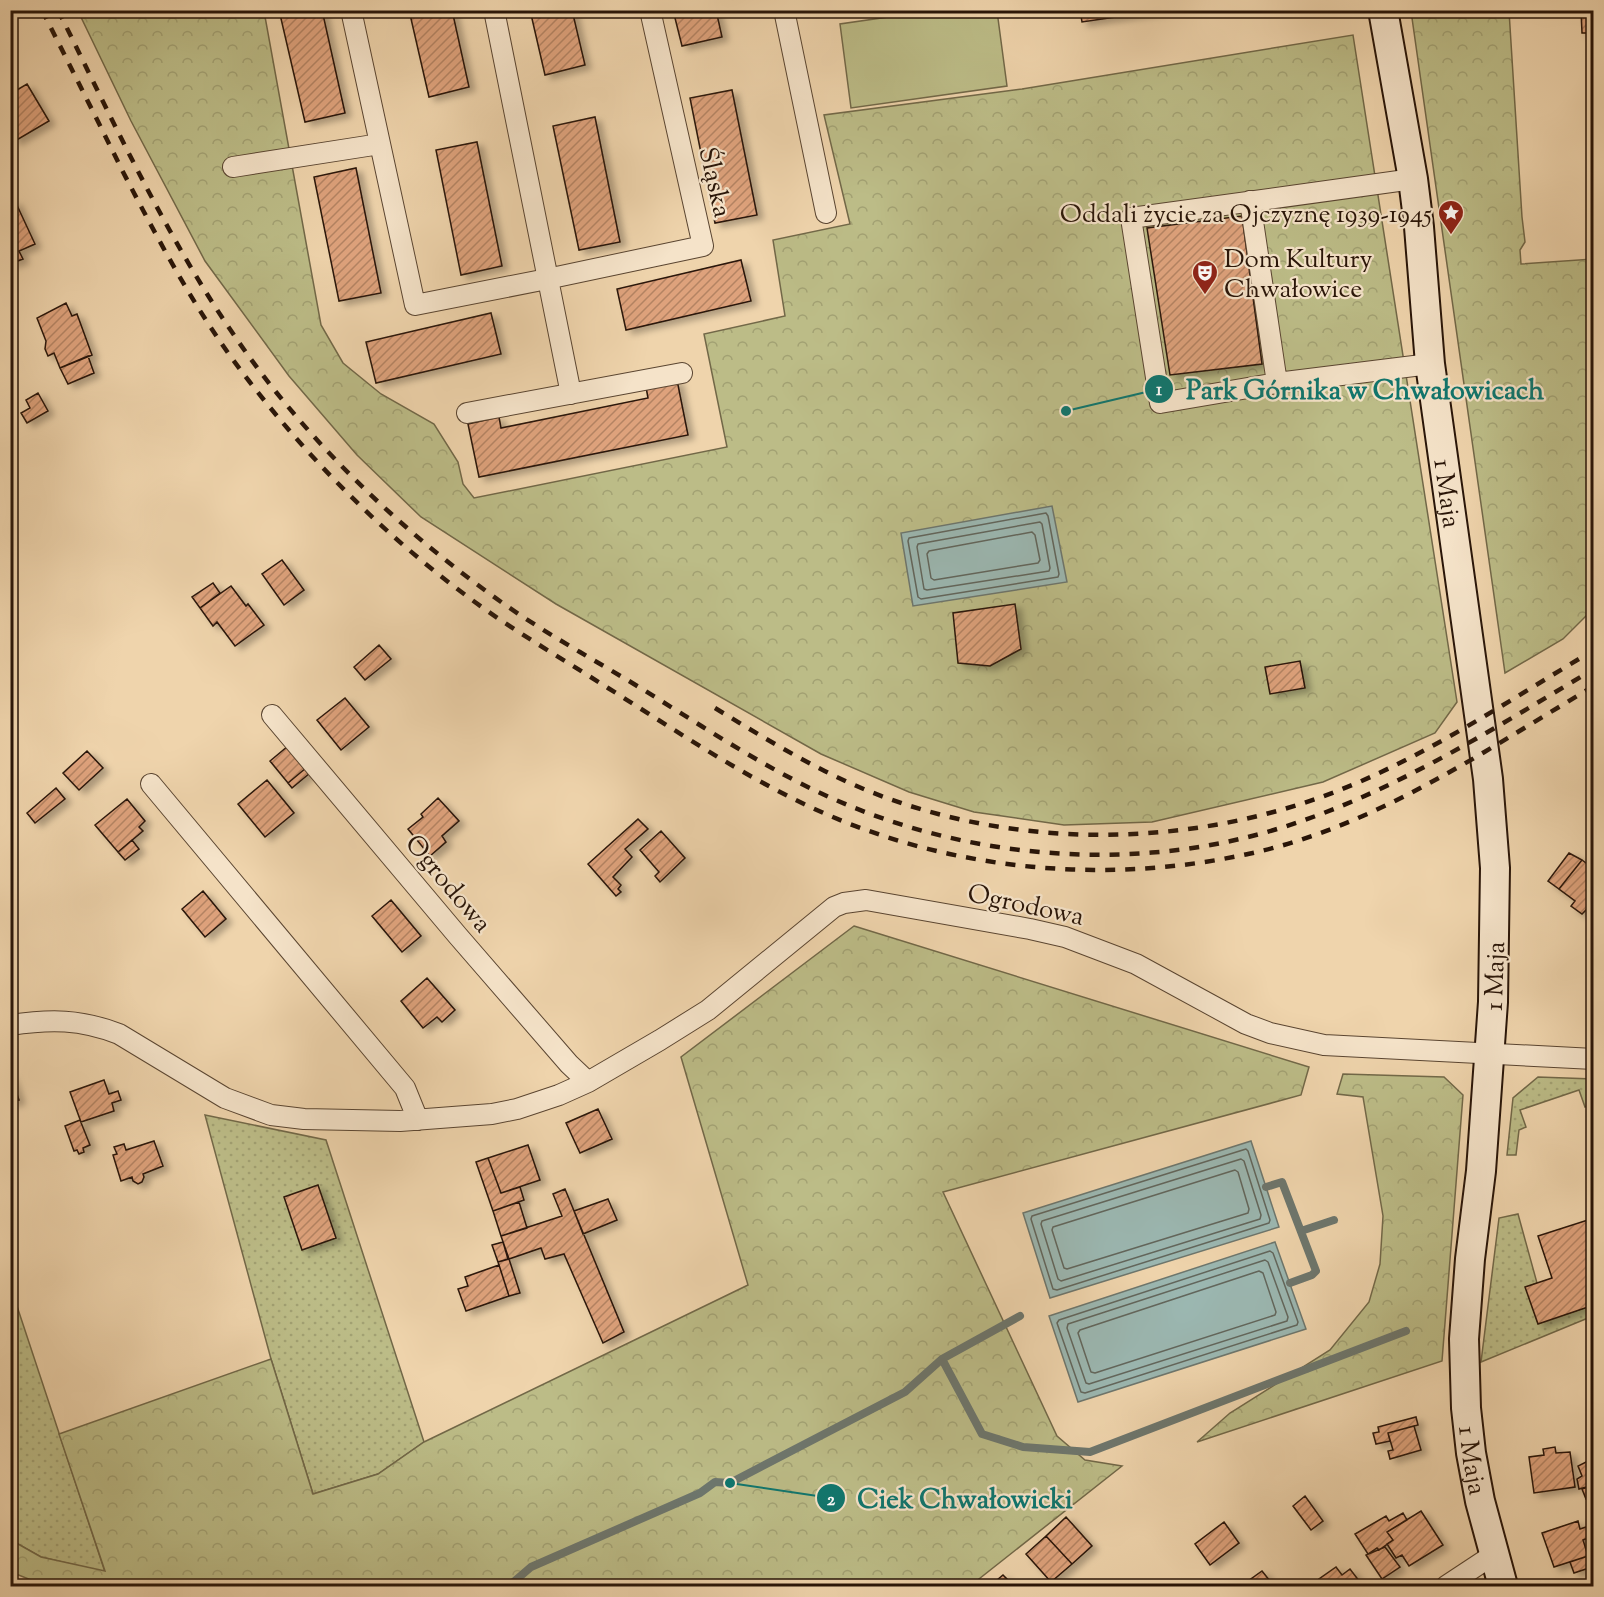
<svg xmlns="http://www.w3.org/2000/svg" width="1604" height="1597" font-family="'Sorts Mill Goudy',serif">
<style>
.grass{fill:url(#grass-dots);stroke:#726848;stroke-width:1.5}
.forest{fill:url(#forest-crowns);stroke:#726848;stroke-width:1.5}
.pitch{fill:#bcbc87;stroke:#726848;stroke-width:1.5}
.water{fill:#9bb7b1;stroke:#6d766d;stroke-width:1.5}
.lines{fill:none;stroke-linecap:round;stroke-linejoin:round}
.shore{stroke:#62665c;stroke-width:1.5}
.stream{stroke:#6d766d;stroke-width:8}
.building{fill:url(#building-hatch);stroke:#291508;stroke-width:1.5;filter:url(#shadow)}
.minor-casing{stroke:#5a4531;stroke-width:22}
.secondary-casing{stroke:#291508;stroke-width:32}
.minor{stroke:#f5e3c9;stroke-width:20}
.secondary{stroke:#f5e3c9;stroke-width:28}
.rail{stroke:#291508;stroke-width:4.5;stroke-dasharray:10 10;stroke-linecap:butt}
.labels{text-anchor:middle;stroke-width:4.5;stroke-linejoin:round;paint-order:stroke}
.street-label{font-size:26px;fill:#291508;stroke:#f5e3c9}
.poi-label{font-size:26px;fill:#291508;stroke:#f5e3c9;text-anchor:end}
.leader{fill:none;stroke:#0f766e;stroke-width:2}
.callout-dot{fill:#0f766e;stroke:#f5e3c9;stroke-width:2}
.mark-label{font-size:18px;text-anchor:middle;font-weight:bold;fill:#fff}
.callout-label{font-size:27px;text-anchor:middle;font-weight:bold;fill:#0f766e;stroke:#f5e3c9;stroke-width:4.5;stroke-linejoin:round;paint-order:stroke}
</style>
<defs>
<pattern id="grass-dots" width="8" height="8" patternUnits="userSpaceOnUse" patternTransform="scale(1.5)"><rect width="8" height="8" fill="#bcbc87"/><path d="M2 2h.1M6 6h.1" fill="none" stroke="#a2a173" stroke-width="1.8" stroke-linecap="round"/></pattern>
<pattern id="forest-crowns" width="20" height="18" patternUnits="userSpaceOnUse" patternTransform="scale(1.5)"><rect width="20" height="18" fill="#bcbc87"/><path d="M2 6a3 3 0 1 1 6 0M12 15a3 3 0 1 1 6 0" fill="none" stroke="#a2a173"/></pattern>
<pattern id="building-hatch" width="6" height="6" patternUnits="userSpaceOnUse" patternTransform="scale(1.5)"><rect width="6" height="6" fill="#dea27b"/><path d="M-1 1l2-2M0 6l6-6M5 7l2-2" fill="none" stroke="#b48363"/></pattern>
<filter id="shadow"><feDropShadow dx="6" dy="4" stdDeviation="3" flood-color="#0004"/></filter>
</defs>
<rect width="100%" height="100%" fill="#efd4ac"/>
<filter id="stains"><feTurbulence type="fractalNoise" baseFrequency=".00333" numOctaves="4"/><feColorMatrix values="0 0 0 0 .2 0 0 0 0 .09 0 0 0 0 .02 0 0 0 .5 -.17"/></filter>
<radialGradient id="worn" r=".72"><stop offset=".6" stop-color="#630" stop-opacity="0"/><stop offset="1" stop-color="#630" stop-opacity=".3"/></radialGradient>
<path class="grass" d="M1538,1077L1593,1079V1104L1585,1107L1579,1090L1520,1110L1526,1127L1519,1130L1516,1155H1507L1513,1098Z
M205,1115L326,1140L424,1442L378,1474L313,1494L271,1359Z
M1518,1214L1537,1283L1526,1288L1538,1323L1593,1305V1316L1481,1362L1499,1218Z
M10,1285L105,1572L41,1557L11,1540Z"/>
<path class="forest" d="M78,11H264L321,325L343,363L381,394L434,424L458,462L463,484L474,498L727,447L704,334L785,316L773,240L850,224L824,115L1022,89L1353,35L1457,702L1435,733L1323,782L1152,822L1064,825L974,812L909,792L821,754L556,604L421,517L357,455L289,376L205,261L131,121Z
M1411,11H1509L1522,217L1525,242L1520,250L1521,264L1593,259V609L1563,639L1505,673Z
M854,926L1309,1067L1301,1095L943,1192L1057,1436L1085,1460L1122,1466L970,1586H46L11,1572V1540L41,1557L105,1571L59,1434L271,1359L313,1494L378,1474L424,1442L748,1285L681,1057Z
M1343,1074L1444,1077L1463,1095L1442,1361L1197,1442L1230,1413L1330,1350L1369,1302L1380,1264L1383,1216L1363,1097L1337,1094Z"/>
<path class="pitch" d="M937,10L997,11L1007,86L851,108L840,24Z"/>
<path class="water" d="M1052,506L1067,582L913,606L901,533Z
M1251,1141L1279,1227L1050,1298L1023,1213Z
M1275,1242L1306,1329L1078,1402L1049,1316Z"/>
<g class="lines">
<path class="shore" d="M1046,513L1048,516L1059,574L1058,577L921,599L918,597L908,541L909,538Z
M1040,522L1042,524L1050,568L1049,571L927,590L924,589L917,547L918,544Z
M1032,532L1035,535L1040,560L1038,563L934,580L931,578L927,554L929,551Z
M1246,1149L1248,1151L1270,1220L1269,1223L1057,1290L1053,1289L1031,1219L1032,1216Z
M1241,1159L1244,1161L1261,1215L1260,1219L1061,1281L1058,1279L1041,1224L1042,1221Z
M1235,1170L1238,1172L1249,1209L1248,1213L1067,1269L1064,1268L1052,1230L1053,1227Z
M1270,1251L1273,1253L1298,1322L1297,1325L1085,1393L1081,1392L1057,1323L1059,1320Z
M1265,1260L1268,1262L1288,1317L1287,1321L1089,1384L1086,1383L1067,1328L1068,1324Z
M1259,1271L1263,1273L1276,1312L1275,1315L1095,1373L1091,1372L1078,1333L1080,1330Z"/>
<path class="stream" d="M1266,1187L1282,1182L1316,1271L1312,1275L1290,1283
M1301,1231L1334,1220
M942,1359L982,1434L1023,1447L1090,1452L1406,1331
M509,1586L531,1567L700,1493L715,1482L730,1483L905,1392L942,1359L1020,1316"/>
</g>
<path class="building" d="M279,10H322L345,113L305,122Z
M409,10H452L469,87L429,97Z
M530,10H572L585,65L545,75Z
M673,10H716L722,37L682,46Z
M1080,10H1164L1082,22Z
M1581,10H1594V118H1591L1589,33H1582Z
M27,84L49,121L15,141L10,133V94Z
M732,90L757,215L715,223L690,98Z
M595,117L620,242L579,250L553,126Z
M477,142L502,266L461,275L436,150Z
M356,168L381,293L339,301L314,177Z
M15,201L35,244L19,251L23,259L10,264V203Z
M1242,216L1262,364L1170,375L1147,228Z
M741,260L751,301L626,330L617,289Z
M66,303L72,316L77,314L92,355L60,368L54,353L48,356L45,349L46,341L37,318Z
M491,313L501,354L376,383L366,342Z
M88,356L94,373L68,384L60,368Z
M677,380L688,435L479,477L468,424L499,417L501,428L648,398L646,387Z
M38,393L48,411L27,423L21,413L30,408L26,400Z
M282,560L304,590L284,605L262,574Z
M213,583L220,593L200,608L192,597Z
M231,586L246,606L248,604L264,625L235,646L217,622L213,626L200,608Z
M1015,604L1021,649L990,666L958,663L953,613Z
M379,645L391,659L365,680L354,667Z
M1300,661L1305,688L1270,694L1265,667Z
M345,698L369,727L341,750L317,720Z
M288,746L306,768L288,783L270,761Z
M87,751L103,768L79,790L63,773Z
M306,768L310,773L292,788L288,783Z
M267,780L294,813L265,837L238,804Z
M56,788L65,799L35,823L27,813Z
M438,798L459,821L442,836L446,842L430,856L408,829L423,817L421,814Z
M127,799L145,821L139,827L143,831L118,852L95,825Z
M638,819L648,829L625,849L632,857L613,877L621,885L618,889L621,892L616,896L588,864Z
M661,831L685,858L660,882L655,876L659,872L640,850Z
M132,840L139,849L125,860L118,852Z
M1569,853L1582,860L1559,889L1548,881Z
M1582,860L1594,869V916L1586,910L1582,914L1571,906L1575,901L1559,889Z
M203,891L226,919L205,937L182,909Z
M391,900L421,936L402,952L372,916Z
M427,978L455,1010L442,1022L437,1017L423,1028L401,1001Z
M10,1074L19,1100L10,1103Z
M104,1080L109,1094L118,1091L121,1100L112,1103L114,1111L81,1122L70,1092Z
M598,1109L612,1139L580,1153L566,1123Z
M80,1120L90,1145L83,1148L84,1152L79,1154L77,1150L74,1151L65,1126Z
M154,1141L163,1166L143,1174L144,1177L142,1182L138,1184L133,1181L132,1177L121,1181L113,1155L117,1154L114,1147L124,1144L126,1150Z
M528,1145L540,1180L501,1193L488,1158Z
M488,1158L501,1193L520,1187L524,1200L493,1211L476,1162Z
M318,1185L336,1238L302,1250L284,1197Z
M565,1189L624,1332L603,1343L564,1254L545,1259L541,1248L509,1259L501,1236L562,1216L553,1194Z
M608,1199L617,1220L583,1234L574,1211Z
M519,1202L527,1228L501,1236L493,1211Z
M1594,1218V1305L1538,1324L1525,1287L1552,1278L1538,1236Z
M503,1242L508,1259L498,1262L492,1245Z
M509,1259L520,1293L509,1296L498,1262Z
M499,1265L509,1296L466,1311L458,1289L468,1286L465,1277Z
M1416,1417L1418,1425L1388,1433L1390,1441L1376,1444L1373,1433L1379,1432L1378,1427Z
M1414,1426L1421,1450L1390,1459L1388,1451L1393,1450L1388,1433Z
M1555,1447L1556,1453L1570,1452L1575,1487L1534,1493L1529,1457L1544,1455L1543,1449Z
M1594,1458V1485L1579,1489L1577,1479L1582,1476L1578,1466Z
M1594,1485V1496L1586,1499L1582,1489Z
M1305,1496L1323,1521L1311,1530L1293,1506Z
M1421,1511L1443,1545L1409,1566L1402,1555L1396,1558L1387,1544L1393,1540L1387,1532Z
M1403,1513L1407,1520L1387,1532L1393,1540L1379,1550L1377,1548L1368,1554L1355,1534L1386,1516L1389,1521Z
M1066,1517L1092,1546L1072,1564L1046,1536Z
M1578,1521L1580,1529L1589,1526L1593,1536L1583,1540L1588,1556L1554,1567L1542,1533Z
M1224,1522L1239,1543L1210,1565L1195,1544Z
M1046,1536L1072,1564L1051,1582L1026,1554Z
M1385,1547L1400,1567L1382,1579L1366,1555Z
M1588,1556L1592,1567L1574,1573L1570,1562Z
M1336,1567L1342,1575L1350,1569L1363,1586H1324L1319,1579Z
M1262,1571L1274,1586H1241Z
M1003,1575L1014,1586H990Z"/>
<g class="lines">
<defs>
<path id="minor" d="M351,10L415,305L547,279L703,246L650,10
M494,10L571,394
M784,10L826,213
M233,167L380,144
M1413,179L1131,218L1160,403L1277,383L1430,364
M1250,201L1277,383
M467,413L682,373
M272,715L458,936L569,1064L588,1082
M151,784L405,1088L418,1120
M10,1025C51,1019 80,1019 119,1034L225,1098L271,1115L304,1119L400,1121L492,1114L517,1109L559,1095L588,1082L660,1040L708,1010L834,907L844,903L866,900L1030,929L1065,937L1136,964L1246,1024L1270,1033L1324,1045L1594,1059
M1446,1586L1493,1555"/>
<g id="secondary">
<path id="s1" d="M1383,10L1413,179L1419,227L1430,364L1488,779L1495,868L1493,1002L1481,1171L1470,1259L1464,1339L1466,1408L1471,1453L1480,1501L1503,1586"/>
</g>
</defs>
<use href="#minor" class="minor-casing"/>
<use href="#secondary" class="secondary-casing"/>
<use href="#minor" class="minor"/>
<use href="#secondary" class="secondary"/>
<path class="rail" d="M42,10C69,64 96,117 122,170C160,243 198,316 249,381C320,473 404,554 499,619C535,643 572,665 608,688C672,728 735,771 804,804C941,870 1100,886 1248,854C1375,827 1484,751 1594,686
M58,10C123,141 184,277 276,392C341,473 419,544 504,604C544,632 587,656 629,681C690,718 750,759 814,790C934,848 1073,868 1205,846C1348,822 1471,742 1594,669
M715,708C764,738 813,768 866,790C1028,856 1222,848 1379,773C1454,738 1523,692 1594,650"/>
</g>
<defs>
<symbol id="sight-pin" viewBox="-11 -11 22 30"><path d="M0 17L-7.5 6A9.5 9.5 0 1 1 7.5 6Z" fill="#8f2418" stroke="#f5e3c9"/><path d="M0-6L1.8-2.2L6-1.7L2.9 1.2L3.7 5.4L0 3.3L-3.7 5.4L-2.9 1.2L-6-1.7L-1.8-2.2Z" fill="#fff"/></symbol>
<symbol id="theatre-pin" viewBox="-11 -11 22 30"><path d="M0 17L-7.5 6A9.5 9.5 0 1 1 7.5 6Z" fill="#8f2418" stroke="#f5e3c9"/><path d="M-5-5.5Q0-4 5-5.5V0Q5 5 0 6Q-5 5-5 0ZM-3.3-2.5H-1v1.5H-3.3ZM1-2.5H3.3v1.5H1ZM-2.8 1Q0 5.5 2.8 1Z" fill="#fff"/></symbol>
</defs>
<g fill-rule="evenodd">
<use href="#sight-pin" x="1436" y="198" width="30" height="40"/>
<use href="#theatre-pin" x="1190" y="258" width="30" height="40"/>
</g>
<g class="labels">
<g class="street-label">
<text transform="translate(716 182) rotate(77)" y="9">Śląska</text>
<text dy="9" stroke="none"><textPath href="#s1" startOffset="488">1 Maja</textPath></text>
<text transform="translate(449 883) rotate(50)" y="9">Ogrodowa</text>
<text transform="translate(1026 904) rotate(12)" y="9">Ogrodowa</text>
<text transform="translate(1494 976) rotate(-88)" y="9">1 Maja</text>
<text dy="9" stroke="none"><textPath href="#s1" startOffset="1460">1 Maja</textPath></text>
</g>
<g class="poi-label">
<text x="1432" y="222">Oddali życie za Ojczyznę 1939-1945</text>
<text x="1224" y="267" text-anchor="start">Dom Kultury<tspan x="1224" dy="30">Chwałowice</tspan></text>
</g>
</g>
<path class="leader" d="M1066 411L1159 389M730 1483L831 1498"/>
<g class="callout-dot">
<circle cx="1066" cy="411" r="6"/>
<circle cx="730" cy="1483" r="6"/>
<circle cx="1159" cy="389" r="15"/>
<circle cx="831" cy="1498" r="15"/>
</g>
<g class="mark-label">
<text x="1159" y="395">1</text>
<text x="831" y="1505">2</text>
</g>
<g class="callout-label">
<text x="1365" y="399">Park Górnika w Chwałowicach</text>
<text x="965" y="1508">Ciek Chwałowicki</text>
</g>
<rect width="1604" height="1597" fill="none" stroke="#efd4ac" stroke-width="36"/>
<rect x="12" y="12" width="1580" height="1573" fill="none" stroke="#291508" stroke-width="3"/>
<rect x="18" y="18" width="1568" height="1561" fill="none" stroke="#291508" stroke-width="1.5"/>
<rect width="100%" height="100%" filter="url(#stains)"/>
<rect width="100%" height="100%" fill="url(#worn)"/>
</svg>
